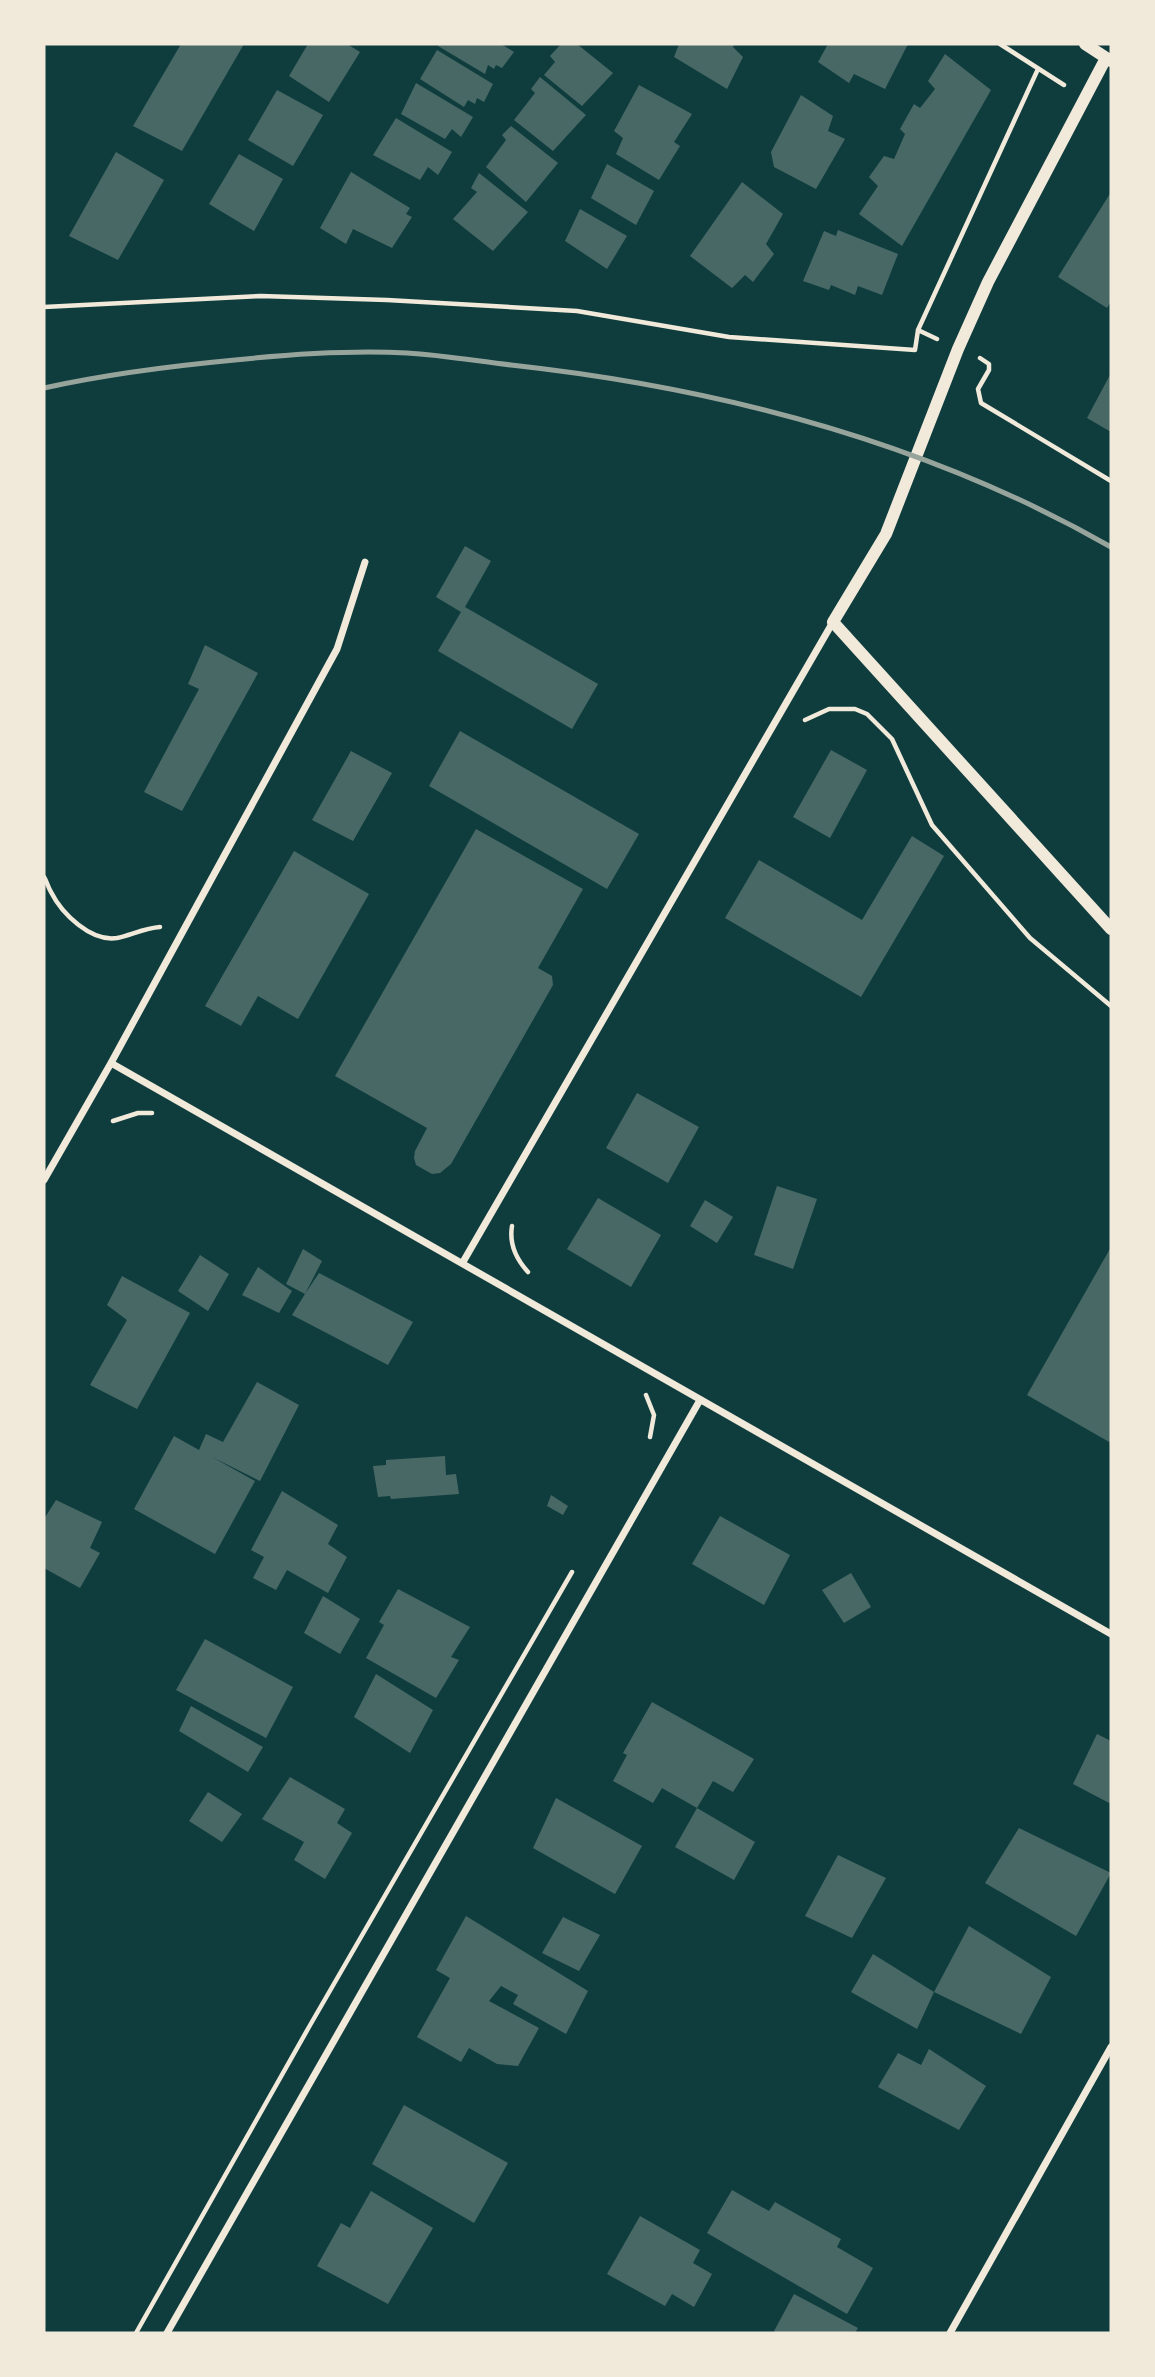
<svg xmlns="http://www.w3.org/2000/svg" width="1155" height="2377" font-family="Cabin,sans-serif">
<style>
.building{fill:#486865}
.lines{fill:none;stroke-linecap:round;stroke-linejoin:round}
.path{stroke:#f1e9da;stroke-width:4.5}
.minor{stroke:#f1e9da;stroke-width:7}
.tertiary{stroke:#f1e9da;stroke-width:12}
.rail{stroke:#97a49c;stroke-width:5}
</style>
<rect width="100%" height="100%" fill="#0f3d3e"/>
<path class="building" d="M181,44H244L182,151L133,126Z
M308,44H347L360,52L329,102L289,76Z
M439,44H501L514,52L502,68L496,65L494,69L488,65L485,74L438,46Z
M561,44H577L613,73L582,106L544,75L555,62L550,56Z
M679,44H734L733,47L743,57L727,89L674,57Z
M828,44H908L885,89L854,74L849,83L818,62Z
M437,50L493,84L484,102L477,98L475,104L468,100L464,107L420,79Z
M945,54L991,90L902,246L859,214L878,186L869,177L884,156L894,159L905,134L900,129L914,104L920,108L935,89L928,81Z
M540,77L586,115L553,151L514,120L535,93L531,89Z
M416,83L473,117L461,137L452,129L445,139L401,114Z
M639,85L692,114L674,142L680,146L659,180L616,154L623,138L614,131Z
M277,90L323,115L293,166L248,140Z
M801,95L833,116L828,131L845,139L816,189L774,167L771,152Z
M396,118L452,152L438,175L428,167L420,180L373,155Z
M511,126L558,163L526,202L486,167L506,140L502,135Z
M116,152L164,180L118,260L69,236Z
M239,154L283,179L254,231L209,204Z
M607,164L654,191L636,225L591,198Z
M351,172L410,208L406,214L412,217L392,248L353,229L346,244L320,228Z
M479,173L528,212L493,251L453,219L477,192L471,188Z
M742,182L783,214L766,244L774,254L753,282L745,275L732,288L690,256Z
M1111,192V301L1107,308L1058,277Z
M580,209L627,236L607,269L565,241Z
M838,230L898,254L882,295L858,286L855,295L831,285L829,290L803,281L824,231L836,236Z
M1111,373V432L1087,418Z
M465,546L491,561L465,607L598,684L572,729L438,651L461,612L436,597Z
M205,645L258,673L182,811L144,792L199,689L188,684Z
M460,731L639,834L607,889L429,786Z
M831,750L867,770L830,838L793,817Z
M351,751L392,773L353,841L312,820Z
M476,829L583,889L538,968L552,976L553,985L451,1164L440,1173L432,1174L416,1165L414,1158L415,1151L427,1128L335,1076Z
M912,836L944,856L861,997L725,918L759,860L862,920Z
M294,851L369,894L298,1019L258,996L241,1026L205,1006Z
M637,1093L699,1127L668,1183L606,1148Z
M777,1186L817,1199L793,1269L754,1255Z
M598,1198L661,1235L631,1287L567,1249Z
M705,1200L733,1217L717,1243L690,1226Z
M1111,1247V1443L1027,1395Z
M303,1249L322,1261L305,1294L319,1273L413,1322L388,1365L292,1315L305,1294L286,1284Z
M200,1255L229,1274L208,1311L178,1291Z
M258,1267L292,1291L279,1313L242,1295Z
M122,1276L190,1313L137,1409L90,1385L127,1320L107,1305Z
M257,1382L299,1405L260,1481L212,1457L255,1481L215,1554L134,1509L174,1436L199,1450L206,1434L223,1442Z
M445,1456L446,1475L456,1474L459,1494L391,1499L390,1496L378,1497L373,1466L386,1465V1460Z
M282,1491L338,1525L328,1544L347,1557L328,1593L287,1570L276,1590L253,1578L264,1557L251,1550Z
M551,1495L568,1506L563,1515L547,1506Z
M56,1500L102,1522L90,1548L100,1553L80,1588L44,1568V1519Z
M720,1516L790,1555L764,1605L692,1564Z
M851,1573L871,1607L844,1623L822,1590Z
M398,1589L470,1627L451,1657L459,1660L436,1698L366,1658L384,1625L379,1622Z
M323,1596L360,1619L340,1654L304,1633Z
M205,1639L293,1687L266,1738L176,1690Z
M376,1674L433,1710L410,1753L354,1717Z
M652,1702L754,1759L733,1792L713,1781L697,1808L662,1788L653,1803L613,1781L627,1755L623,1753Z
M191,1706L263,1747L248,1772L179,1731Z
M1097,1734L1111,1741V1804L1073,1784Z
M290,1777L345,1809L337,1823L352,1833L325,1879L294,1860L304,1842L262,1819Z
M208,1792L242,1814L222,1842L189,1821Z
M556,1798L642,1846L615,1894L533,1848Z
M697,1808L755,1842L734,1880L675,1847Z
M1019,1828L1111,1873L1076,1936L985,1883Z
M838,1855L886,1878L852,1938L805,1916Z
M466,1916L588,1991L566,2034L513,2004L518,1995L501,1986L489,2001L539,2028L518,2066L497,2064L469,2048L461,2062L417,2037L450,1978L436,1970Z
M563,1917L600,1935L579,1971L542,1953Z
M969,1926L1051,1977L1021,2034L934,1992Z
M873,1954L934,1992L917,2029L851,1992Z
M929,2049L986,2086L959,2130L878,2087L898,2053L921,2065Z
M404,2105L508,2163L474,2223L372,2164Z
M732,2190L769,2211L775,2202L841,2239L837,2247L873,2268L847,2314L707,2233Z
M371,2191L433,2228L388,2304L317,2266L341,2223L350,2228Z
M640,2216L700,2250L693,2263L712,2274L694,2307L672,2294L665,2306L607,2274Z
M794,2294L858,2328L855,2333H773Z"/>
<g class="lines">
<path class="path" d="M1000,44L1064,85
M44,307L261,296L387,300L577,311L729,337L915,350L918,330L937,339
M918,330L1038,69
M980,358L989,364V370L978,389L981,403L1111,481
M805,720L829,709H855L867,714L892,739L932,825L1030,938L1111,1006
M44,877C47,882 48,887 51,892C62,914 91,942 117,938C131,935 145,928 160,927
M113,1121L138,1113H152
M512,1226C509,1244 516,1259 528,1272
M646,1395L654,1415L650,1437
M136,2333L309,2027L572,1572"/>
<path class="minor" d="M111,1063L1111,1634
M44,1180L111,1063L337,649L365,562
M463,1262L833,622
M167,2333L700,1400
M950,2333L1111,2047"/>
<path class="tertiary" d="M1085,44L1111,61
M1106,58L988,282L958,349L886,534L833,622L1111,929"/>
<path class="rail" d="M44,388C107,374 171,366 235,360C292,354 349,350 407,353C441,355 477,361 511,365C721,388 927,442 1111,547"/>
</g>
<rect width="1155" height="2377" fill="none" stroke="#f1e9da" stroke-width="91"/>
</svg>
